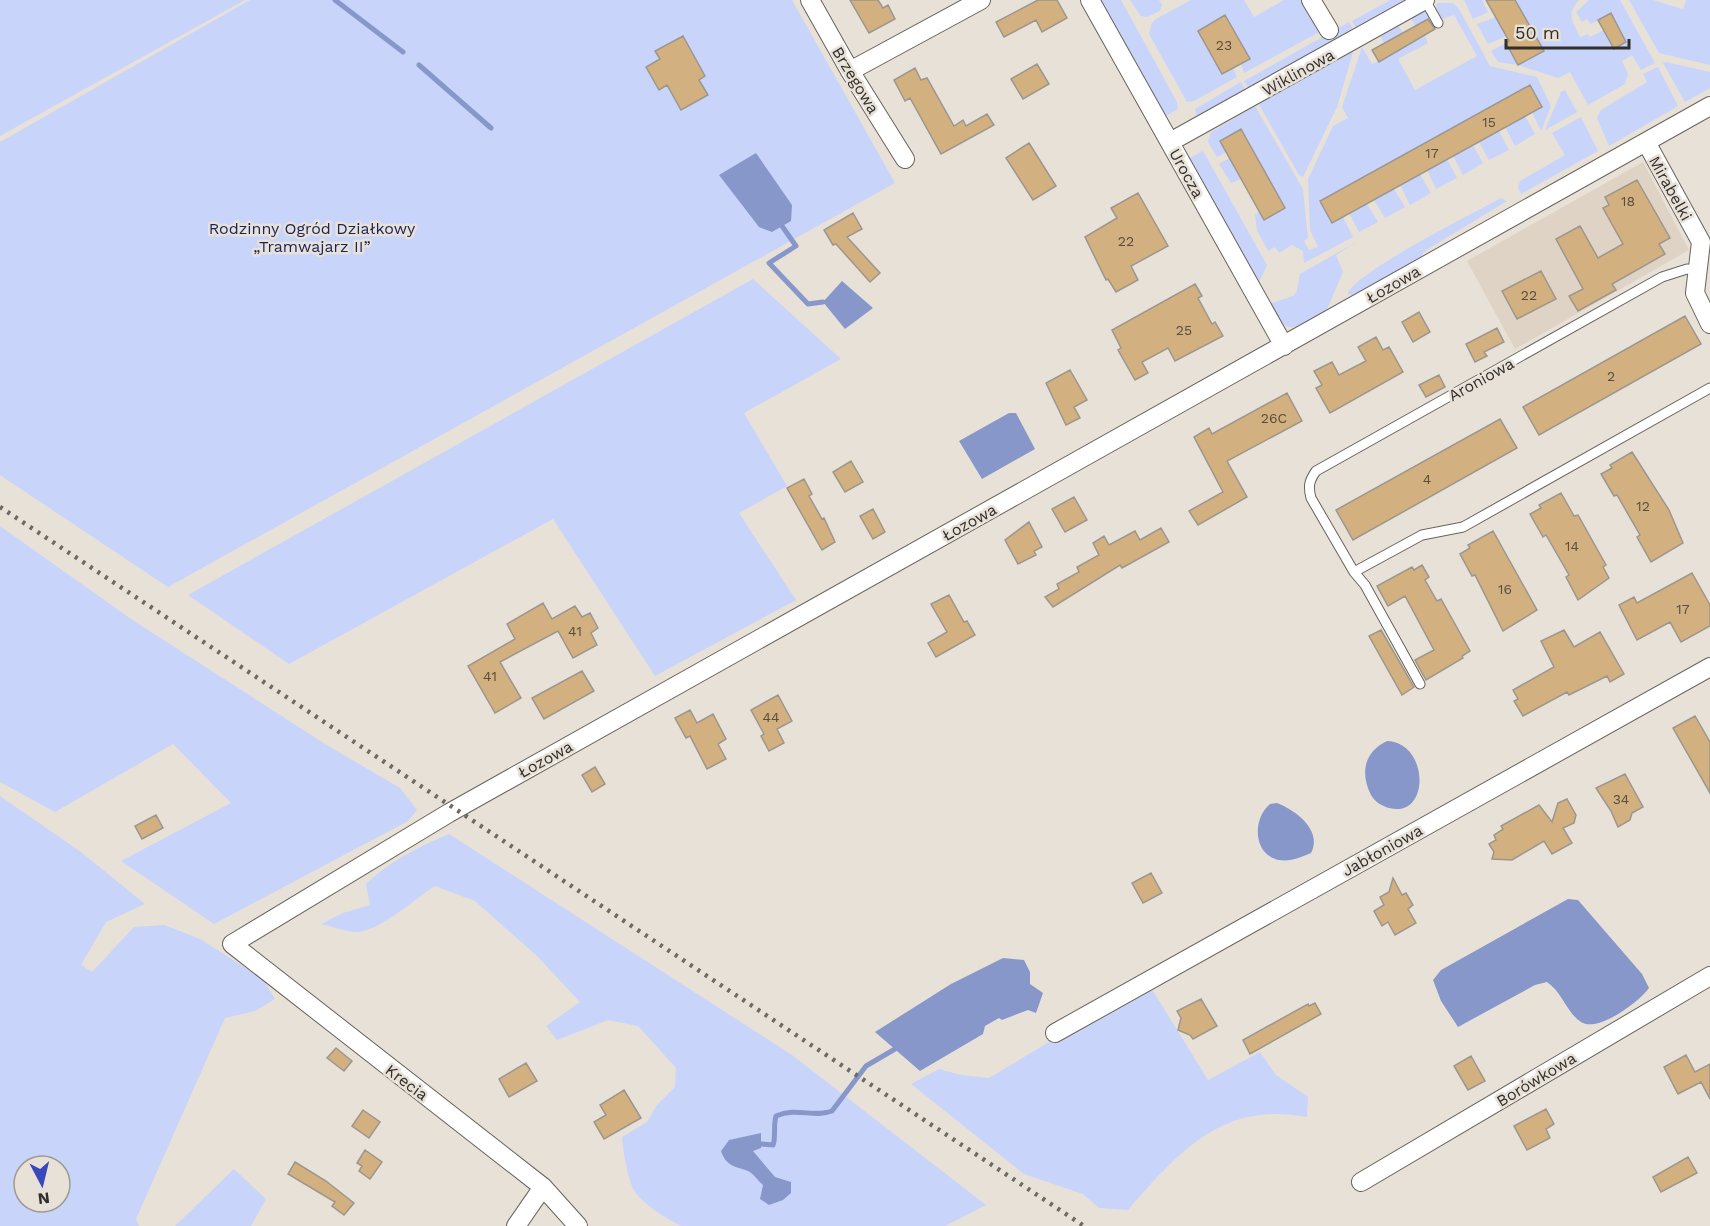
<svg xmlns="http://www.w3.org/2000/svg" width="1710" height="1226" font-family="'Work Sans',sans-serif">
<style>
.built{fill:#ded3c4}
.green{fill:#c8d4fa;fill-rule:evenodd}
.water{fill:#8897c9}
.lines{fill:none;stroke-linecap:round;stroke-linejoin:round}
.stream{stroke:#8897c9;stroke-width:5}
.building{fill:#d2b07f;stroke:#9c968e;stroke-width:1.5}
.service-casing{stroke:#69635b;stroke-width:11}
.minor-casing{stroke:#69635b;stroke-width:20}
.service{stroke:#fff;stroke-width:9}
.minor{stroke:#fff;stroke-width:18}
.rail{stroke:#6d6964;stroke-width:4.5;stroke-dasharray:3 6;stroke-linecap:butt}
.labels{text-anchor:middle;stroke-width:5;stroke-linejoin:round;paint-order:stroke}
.number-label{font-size:14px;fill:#594e40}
.street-label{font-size:16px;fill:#312e2b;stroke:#e8e1d8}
.park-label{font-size:16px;fill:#19235e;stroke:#e8e1d8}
</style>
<rect width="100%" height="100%" fill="#e8e1d8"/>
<path class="built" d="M1643,162L1689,250L1515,349L1467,261Z"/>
<path class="green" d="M0,0H245L0,136Z
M250,0H792L895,183L168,587L0,475V142Z
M1098,0H1121L1177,102L1178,109L1164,117Z
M1130,0H1159L1162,5L1160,11L1147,17L1141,16Z
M1191,0H1244L1254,17L1284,0H1308L1323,30L1244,73L1225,16L1198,31L1222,74L1233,68L1237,77L1194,101L1187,102L1149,34L1152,23L1156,19Z
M1390,0H1404L1356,28L1352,21Z
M1464,0H1482L1488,12L1473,19Z
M1515,0H1579C1566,15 1572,20 1580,37L1588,34L1590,37L1604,30L1614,48L1626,41L1611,13L1591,24L1587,19L1582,22L1576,12L1589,0H1620L1655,63L1641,70L1632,55L1622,61L1628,74L1625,84L1588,105L1570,72L1558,78L1518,65L1498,62L1491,51L1506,43L1519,65L1544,51Z
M1629,0H1653L1683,9L1686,0H1710V65L1659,53Z
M1437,3H1453L1459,9L1490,66L1537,77L1551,106L1541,131L1532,112L1343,217L1353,237L1304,263L1303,251L1292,245L1279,253L1275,247L1268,251L1257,230L1255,215L1259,212L1264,220L1285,208L1242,130L1220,141L1226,152L1217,157L1208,142L1211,132L1255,106L1303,189L1308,238L1304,241L1309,250L1318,247L1310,230L1308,179L1333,126L1348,118L1342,107L1362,47L1372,64L1391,55L1380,36L1398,25L1409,43L1422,37L1411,18L1422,12L1427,13L1433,25L1423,32L1428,43L1398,59L1415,90L1477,56L1454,15L1442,19L1436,7Z
M1496,17L1507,36L1488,44L1477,24Z
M1349,22L1354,30L1249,89L1244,81Z
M1354,49L1337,107L1303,177L1299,175L1258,103Z
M1666,62L1710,72V88L1685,102L1663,63Z
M1658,67L1678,106L1609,146L1597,118L1601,110L1647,82L1643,74Z
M1241,82L1246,91L1198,121L1195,109Z
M1565,90L1577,112L1545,130L1561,92Z
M1525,116L1535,134L1515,146L1505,127Z
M1581,117L1598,151L1521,194L1518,188L1520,181L1565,155L1552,133Z
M1499,131L1509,150L1489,160L1479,142Z
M1473,145L1483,163L1463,175L1453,156Z
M1203,151L1267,265L1258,285L1188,159Z
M1229,158L1241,179L1231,183L1219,164Z
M1447,159L1457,178L1436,189L1427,170Z
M1420,174L1431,193L1410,205L1400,185Z
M1394,189L1405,207L1385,218L1374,200Z
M1501,198L1507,201L1428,249L1423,253L1420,261L1355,297L1348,294C1353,273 1476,212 1501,198Z
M1367,204L1378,222L1359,232L1349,213Z
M1358,241L1336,255L1343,272L1325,314L1301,327H1289L1281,323L1269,304L1293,296L1297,291L1300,274Z
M753,279L841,359L744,413L787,486L739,513L796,600L655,676L553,519L289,664L188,595Z
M0,526L131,619L325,744L400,788L417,810L408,821L214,924L121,861L231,803L173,744L55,812L0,782Z
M0,796L81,852L145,904L106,922L81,965L92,972L134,927L165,925L200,939L263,979L275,999L255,1011L225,1018L136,1219L139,1226H0ZM24,1166H60V1202H24Z
M449,834L792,1055L986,1205L945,1226H681C666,1218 645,1206 635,1192C628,1181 623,1151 622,1137L647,1122L657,1105L675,1087L676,1068L638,1026L608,1020L557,1040L546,1026L580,1002L537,956L475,901L435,886C414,899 383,929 358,932C348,933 332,926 321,924L343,913L370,905L366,884C390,861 418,847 449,834Z
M1148,983L1208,1080L1260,1052L1276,1075L1308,1097L1307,1117C1222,1101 1179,1152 1128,1210L1099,1208L1083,1194L1024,1174L911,1084L939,1069L961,1075L989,1078Z
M234,1169L266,1199L251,1226H175Z"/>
<path class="water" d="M756,153L792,205L791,221L772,232L759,227L719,175Z
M842,281L873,308L845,329L823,302Z
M1009,413H1016L1035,449L982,479L959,441Z
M1387,741C1429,742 1431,819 1389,808C1382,806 1375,802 1371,795C1360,773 1364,752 1387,741Z
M1277,803C1295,810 1323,830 1311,853C1302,857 1290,862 1279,860C1253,855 1252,819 1270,804Z
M1568,899L1578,900L1642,974L1649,988C1639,1002 1598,1033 1581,1022C1567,1013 1562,992 1547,982L1535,985L1458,1027L1441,1001L1433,980L1441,970Z
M1003,958L1024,960L1030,972V984L1043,993L1036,1013L1028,1010L1002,1020L999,1018L985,1026L983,1034L920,1071L875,1032L951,984Z
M761,1133V1148L753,1151L775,1177L791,1182V1193L783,1200L769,1205L760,1199L763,1185C758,1181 753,1173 748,1171C734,1166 726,1166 721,1151L729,1140Z"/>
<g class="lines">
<path class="stream" d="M335,0L403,52
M419,65L491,128
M782,226L796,246L769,263L808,304L823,302
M761,1144L773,1145C776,1138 773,1126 776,1116C797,1107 814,1118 832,1111L866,1066L895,1049"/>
</g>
<path class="building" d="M850,0H878L883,8L888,5L895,19L869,33Z
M1038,0H1057L1067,18L1042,32L1036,20L1004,37L996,22Z
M1486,0H1515L1544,51L1518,65L1506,43L1509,41Z
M1611,13L1626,42L1614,49L1598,20Z
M1225,15L1250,59L1222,74L1198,31Z
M1428,19L1435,29L1379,62L1372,50Z
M683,36L705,76L699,80L708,95L681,110L667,85L659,90L646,67L660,59L655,51Z
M1037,64L1049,84L1023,99L1011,79Z
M915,68L921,80L927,78L954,126L963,120L966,126L987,114L994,125L941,154L910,98L905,101L894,80Z
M1530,85L1542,107L1332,223L1320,201Z
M1241,129L1285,208L1264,220L1220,141Z
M1029,143L1056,186L1033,200L1006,158Z
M1637,180L1670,238L1659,244L1665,254L1612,284L1616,290L1578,311L1569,296L1583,289L1556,239L1580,226L1598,258L1623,244L1603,208L1609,205L1605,197Z
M1138,193L1168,246L1131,266L1138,280L1116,292L1108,279L1106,280L1085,237L1117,218L1111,208Z
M853,213L862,229L847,237L880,273L870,282L836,244L833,245L824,230Z
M1541,271L1556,299L1517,319L1502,291Z
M1195,284L1202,296L1198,298L1212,324L1215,322L1223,336L1175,361L1168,348L1142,362L1148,373L1135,380L1118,350L1121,348L1112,330Z
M1419,312L1430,332L1413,342L1402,322Z
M1685,316L1701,344L1539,435L1523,407Z
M1497,328L1504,342L1484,352L1487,356L1475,362L1466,344Z
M1376,337L1383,350L1389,347L1403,372L1330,413L1316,388L1322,385L1314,371L1332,362L1339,375L1366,361L1358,347Z
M1070,370L1087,400L1074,407L1080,418L1066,425L1046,383Z
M1439,375L1445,387L1426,397L1419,385Z
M1287,393L1302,421L1227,461L1247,497L1198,525L1189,511L1223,492L1194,437L1209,428L1212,434Z
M1500,419L1517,448L1353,540L1336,510Z
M1632,452L1669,510L1683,543L1651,562L1637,537L1640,535L1617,495L1614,496L1601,474L1612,468L1610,465Z
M851,461L863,482L845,492L833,472Z
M804,479L812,494L809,496L822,519L824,518L835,542L822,550L787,488Z
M1561,493L1574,516L1578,515L1606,565L1603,567L1609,578L1578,600L1566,577L1569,575L1546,535L1543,537L1530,514L1541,508L1539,505Z
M1074,497L1087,520L1065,532L1052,509Z
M873,509L885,532L873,539L860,516Z
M1029,522L1042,547L1034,551L1036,555L1018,564L1005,540Z
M1161,528L1169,542L1122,568L1120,565L1053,607L1045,597L1059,589L1057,584L1079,572L1077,567L1099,555L1093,543L1104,536L1109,545L1135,531L1140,540Z
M1493,531L1537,610L1503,631L1475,575L1472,576L1460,554L1470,548L1468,545Z
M1422,565L1429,577L1425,580L1437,601L1441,599L1470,651L1462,656L1463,658L1426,680L1415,660L1434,650L1405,596L1388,606L1377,586L1412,567L1414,570Z
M1692,573L1710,605V626L1681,642L1670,622L1637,640L1619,605L1634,597L1637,603Z
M949,595L964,622L967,621L975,635L936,657L928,643L947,632L931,604Z
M543,603L552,619L575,606L582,617L590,613L598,628L591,633L597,645L573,658L558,631L500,662L521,698L495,713L468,666L515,639L507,624Z
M1381,630L1414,687L1402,695L1369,636Z
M1564,630L1574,647L1600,632L1624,674L1610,682L1607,676L1569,695L1567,692L1523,716L1514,701L1518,699L1513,690L1554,667L1541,641Z
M582,671L594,691L544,719L532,698Z
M778,695L792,721L777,729L784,743L769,751L761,736L764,734L751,710Z
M690,710L697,723L713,714L726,739L718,744L726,759L707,769L690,736L686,738L675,718Z
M1695,716L1710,742V793L1673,728Z
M595,767L605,784L592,792L582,775Z
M1625,774L1643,807L1632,813L1630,820L1618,827L1611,811L1596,788Z
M1567,799L1576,815L1574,823L1563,828L1572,843L1552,854L1544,841L1512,860L1492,859L1494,852L1489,844L1496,840L1494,835L1503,829L1501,826L1539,805L1552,822L1558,803Z
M156,815L163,828L142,839L135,826Z
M1151,873L1162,893L1143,903L1132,883Z
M1393,878L1402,895L1406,893L1413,905L1408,909L1416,923L1395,935L1388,922L1382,926L1374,911L1384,905L1380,897L1389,892Z
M1201,999L1217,1026L1193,1039L1190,1035L1178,1030L1181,1018L1177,1011Z
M1315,1003L1321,1014L1250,1054L1243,1040L1308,1004L1309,1006Z
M336,1048L352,1061L344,1071L327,1058Z
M1686,1055L1695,1072L1710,1064V1099L1701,1082L1678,1094L1664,1067Z
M1471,1056L1485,1081L1468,1090L1454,1066Z
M526,1063L537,1081L509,1097L499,1079Z
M624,1090L641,1118L604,1139L594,1122L606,1115L600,1105Z
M1546,1109L1554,1124L1546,1129L1550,1138L1527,1150L1514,1126Z
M363,1110L380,1122L369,1138L352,1126Z
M365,1150L382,1162L370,1179L359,1171L362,1166L357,1163Z
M1688,1157L1697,1173L1661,1192L1653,1177Z
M295,1162L326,1181L354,1203L344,1215L332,1206L335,1202L288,1174Z"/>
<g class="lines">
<defs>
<path id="service" d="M1425,0L1438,23
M1354,572L1422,535L1463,527L1710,388
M1420,684L1365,585L1354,572L1311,498C1308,486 1309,481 1316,471L1662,277L1687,269L1699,270"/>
<path id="minor" d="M810,0L850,71L905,159
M1090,0L1284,346
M1311,0L1329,30
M850,71L981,0
M1170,142L1425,0
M1646,142L1701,242L1695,293L1710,324
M1055,1033L1710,667
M1361,1182L1710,976
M516,1226L543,1187
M578,1226L543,1187L232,944L449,813L1710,106"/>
</defs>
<use href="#service" class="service-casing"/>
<use href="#minor" class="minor-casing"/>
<use href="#service" class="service"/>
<use href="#minor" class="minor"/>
<path class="rail" d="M0,507L1084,1226"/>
</g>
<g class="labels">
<g class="number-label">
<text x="1224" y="50">23</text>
<text x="1489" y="127">15</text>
<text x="1432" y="158">17</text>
<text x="1628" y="206">18</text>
<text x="1126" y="246">22</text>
<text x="1529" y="300">22</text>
<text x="1184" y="335">25</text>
<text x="1611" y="381">2</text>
<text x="1274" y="423">26C</text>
<text x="1427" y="484">4</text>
<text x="1643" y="511">12</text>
<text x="1572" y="551">14</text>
<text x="1505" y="594">16</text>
<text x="1683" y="614">17</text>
<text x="575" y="636">41</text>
<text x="490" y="681">41</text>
<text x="771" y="722">44</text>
<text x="1621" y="804">34</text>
</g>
<g class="street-label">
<text transform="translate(1298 72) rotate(-29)" y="6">Wiklinowa</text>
<text transform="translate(856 80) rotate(59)" y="6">Brzegowa</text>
<text transform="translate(1187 173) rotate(61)" y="6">Urocza</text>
<text transform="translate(1671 188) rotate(61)" y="6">Mirabelki</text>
<text transform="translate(1393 284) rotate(-30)" y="6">Łozowa</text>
<text transform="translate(1481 379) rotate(-29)" y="6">Aroniowa</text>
<text transform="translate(969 522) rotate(-29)" y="6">Łozowa</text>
<text transform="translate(545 759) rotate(-29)" y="6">Łozowa</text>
<text transform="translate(1382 850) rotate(-29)" y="6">Jabłoniowa</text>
<text transform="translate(1536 1079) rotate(-31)" y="6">Borówkowa</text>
<text transform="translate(407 1082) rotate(37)" y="6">Krecia</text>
</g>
<g class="park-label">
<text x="312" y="234">Rodzinny Ogród Działkowy<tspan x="312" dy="18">„Tramwajarz II”</tspan></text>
</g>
</g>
<g transform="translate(42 1184) rotate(173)"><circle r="28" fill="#e8e1d8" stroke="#9f9993" stroke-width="1.5"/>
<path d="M0-4.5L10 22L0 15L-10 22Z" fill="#3847ba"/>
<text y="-9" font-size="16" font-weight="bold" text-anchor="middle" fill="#312e2b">N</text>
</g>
<path d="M1506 39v9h123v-9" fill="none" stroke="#312e2b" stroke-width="3"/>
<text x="1515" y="39" font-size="18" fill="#312e2b" stroke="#e8e1d8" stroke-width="4.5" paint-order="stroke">50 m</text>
</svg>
